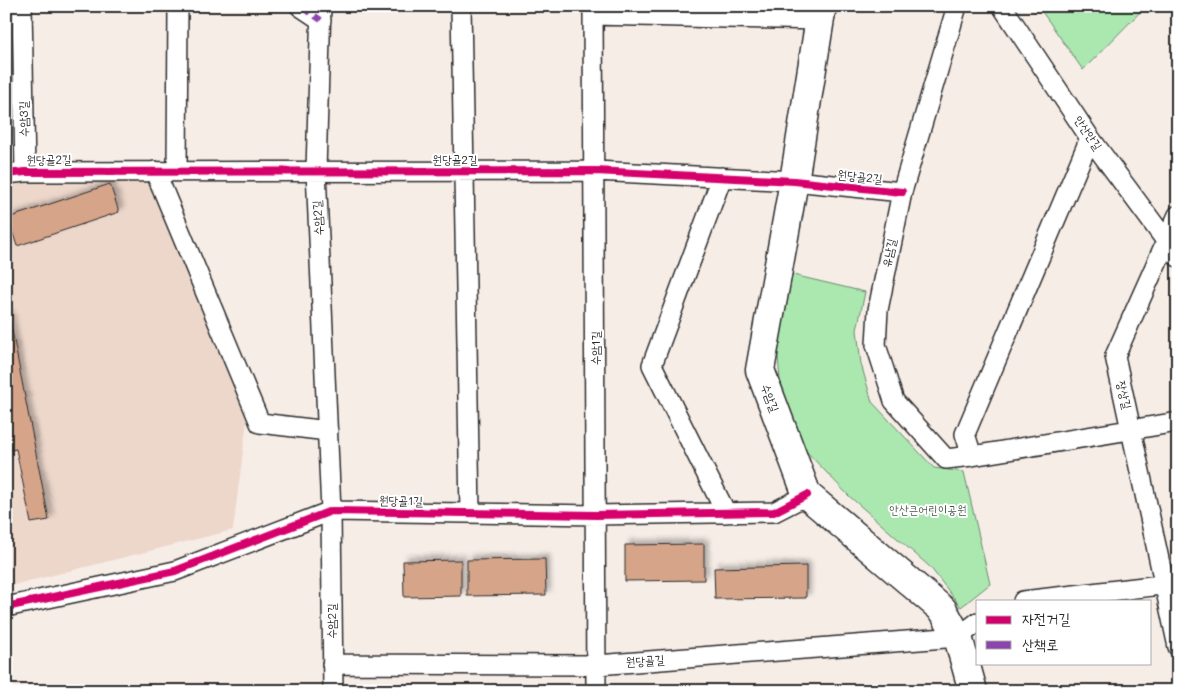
<svg xmlns="http://www.w3.org/2000/svg" width="1184" height="697" font-family="Mali,'Poor Story',sans-serif">
<style>
.built{fill:#edd7cb}
.green{fill:#aae8b0;stroke:#6a8a6e}
.building{fill:#d6a589;stroke:#2b2b2b;filter:url(#shadow)}
.lines{fill:none;stroke-linecap:round;stroke-linejoin:round}
.street-casing{stroke:#2b2b2b;stroke-width:22}
.secondary-casing{stroke:#2b2b2b;stroke-width:31}
.street{stroke:#fff;stroke-width:19}
.secondary{stroke:#fff;stroke-width:28}
.quiet{stroke:#8e44ad;stroke-width:6;stroke-dasharray:12 6;stroke-linecap:butt}
.cycleway-casing{stroke:#fff;stroke-width:11}
.cycleway{stroke:#d6006c;stroke-width:8}
.labels{text-anchor:middle;stroke-width:4;stroke-linejoin:round;paint-order:stroke}
.street-label{font-size:12px;fill:#2b2b2b;stroke:#fff}
.park-label{font-size:12px;fill:#4b5a4c;stroke:#fff}
</style>
<defs>
<filter id="shadow"><feDropShadow dx="4.5" dy="-4.5" stdDeviation="2.5" flood-color="#0004"/></filter>
</defs>
<rect width="100%" height="100%" fill="#f7ede7"/>
<filter id="ink" filterUnits="userSpaceOnUse"><feTurbulence type="fractalNoise" baseFrequency=".02" numOctaves="2"/><feDisplacementMap in="SourceGraphic" scale="10" xChannelSelector="R" yChannelSelector="G"/><feConvolveMatrix kernelMatrix="1 2 1 2 8 2 1 2 1" color-interpolation-filters="sRGB"/></filter>
<g filter="url(#ink)">
<path class="built" d="M147,177L247,421L233,530L6,587V181Z"/>
<path class="green" d="M1038,6H1146L1083,70Z
M789,274L865,292L857,330L861,364L872,402L934,468L964,472L990,584L961,607L930,567L849,496L804,449L780,380L777,345Z"/>
<path class="building" d="M110,184L119,212L17,246L8,218Z
M9,315L49,520L31,523L16,449L6,451V316Z
M704,544V580L625,581V545Z
M545,559L546,595L467,596V560Z
M461,560V596L404,597L403,561Z
M806,566V598L715,599L714,568Z"/>
<g class="lines">
<defs>
<path id="street" d="M22,6L25,172
M300,6L321,20
M321,6L316,170L331,511L333,691
M461,6L470,513
M593,6L596,691
M957,6L902,192L878,310L876,345L894,401L946,459L972,456
M1002,6L1090,138L1178,257
M593,15L819,20
M1090,138L965,434L972,456L1178,422
M155,171L260,423L328,431
M177,171L178,6
M6,174L25,172L595,171L794,181L902,192
M722,177L652,365L726,513
M1178,215L1115,356L1178,647
M1023,601L1178,583
M6,607L175,571L331,511L596,515L774,512L807,495
M332,664L597,665L958,637L978,622"/>
<path id="secondary" d="M822,6L794,181L760,370L807,495L943,610L958,637L973,691"/>
</defs>
<use href="#street" class="street-casing"/>
<use href="#secondary" class="secondary-casing"/>
<use href="#street" class="street"/>
<use href="#secondary" class="secondary"/>
<path class="quiet" d="M300,6L321,20"/>
<defs>
<path id="cycleway" d="M6,174L25,172L595,171L794,181L902,192
M6,607L175,571L331,511L596,515L774,512L807,495"/>
</defs>
<use href="#cycleway" class="cycleway-casing"/>
<use href="#cycleway" class="cycleway"/>
</g>
</g>
<g class="labels">
<g class="street-label">
<text transform="translate(24 119) rotate(-91)" y="4">수암3길</text>
<text transform="translate(1088 133) rotate(55)" y="4">안산안길</text>
<text transform="translate(49 160) rotate(-1)" y="4">원당골2길</text>
<text x="455" y="164">원당골2길</text>
<text transform="translate(860 177) rotate(6)" y="4">원당골2길</text>
<text transform="translate(318 218) rotate(-93)" y="4">수암2길</text>
<text transform="translate(889 253) rotate(-78)" y="4">유남길</text>
<text transform="translate(596 348) rotate(-90)" y="4">수암1길</text>
<text transform="translate(1124 395) rotate(77)" y="4">장상길</text>
<text transform="translate(770 398) rotate(69)" y="4">수암길</text>
<text transform="translate(401 501) rotate(1)" y="4">원당골1길</text>
<text transform="translate(332 621) rotate(-90)" y="4">수암2길</text>
<text transform="translate(645 661) rotate(-4)" y="4">원당골길</text>
</g>
<g class="park-label">
<text x="928" y="514">안산큰어린이공원</text>
</g>
</g>
<rect width="1184" height="697" fill="none" stroke="#fff" stroke-width="25"/>
<rect x="12" y="12" width="1159" height="672" fill="none" stroke="#2b2b2b" stroke-width="2" filter="url(#ink)"/>
<rect x="976" y="600" width="175" height="65" fill="#ffffff" stroke="#aaaaaa"/>
<rect x="986" y="616" width="25" height="8" fill="#d6006c" stroke="#aaaaaa"/>
<text x="1022" y="624" font-size="15" fill="#2b2b2b">자전거길</text>
<rect x="986" y="641" width="25" height="8" fill="#8e44ad" stroke="#aaaaaa"/>
<text x="1022" y="650" font-size="15" fill="#2b2b2b">산책로</text>
</svg>
